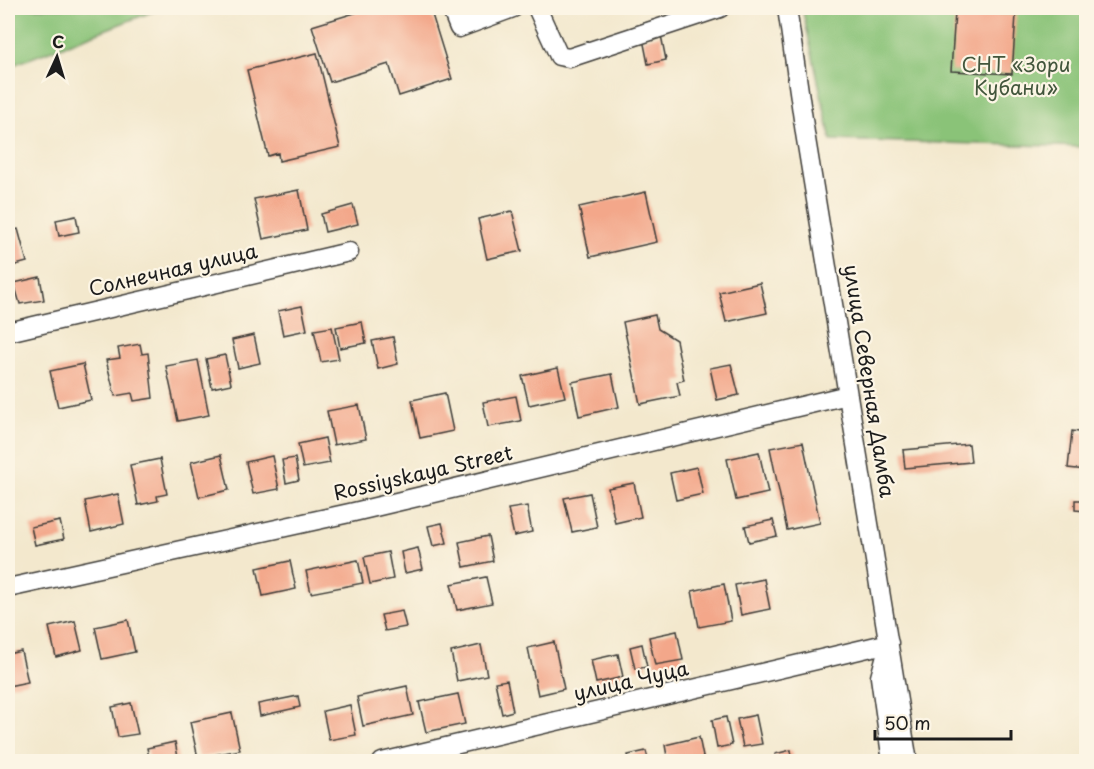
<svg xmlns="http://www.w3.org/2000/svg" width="1094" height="769" font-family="'Playpen Sans',sans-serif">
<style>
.green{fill:#8ac378;stroke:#53704a;stroke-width:1.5}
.building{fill:#f3a78a}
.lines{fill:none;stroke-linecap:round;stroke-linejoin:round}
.minor-casing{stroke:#3c3b37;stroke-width:21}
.minor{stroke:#fff;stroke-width:18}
.labels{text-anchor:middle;stroke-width:4.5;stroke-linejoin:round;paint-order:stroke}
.park-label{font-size:20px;fill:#42563c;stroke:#fcf5e5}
.street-label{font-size:20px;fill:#1c1c1c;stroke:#fcf5e5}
</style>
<rect width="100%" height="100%" fill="#fcf5e5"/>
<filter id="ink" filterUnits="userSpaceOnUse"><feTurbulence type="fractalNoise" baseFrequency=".0167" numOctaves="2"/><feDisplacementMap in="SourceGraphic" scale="12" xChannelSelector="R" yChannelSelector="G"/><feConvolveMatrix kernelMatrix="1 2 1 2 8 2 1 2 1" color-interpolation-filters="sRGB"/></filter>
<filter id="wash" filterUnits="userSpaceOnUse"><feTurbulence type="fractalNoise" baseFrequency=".008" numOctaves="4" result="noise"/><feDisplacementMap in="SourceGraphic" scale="24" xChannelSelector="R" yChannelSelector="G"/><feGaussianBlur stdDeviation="1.35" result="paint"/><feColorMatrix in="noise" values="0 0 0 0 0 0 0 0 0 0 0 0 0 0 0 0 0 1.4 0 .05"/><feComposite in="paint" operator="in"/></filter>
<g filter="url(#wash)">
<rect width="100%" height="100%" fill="#f3e8cd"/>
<path class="green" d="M8,8H162L8,67Z
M802,8H1086V147L831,140Z"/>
<g id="blocks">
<path class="building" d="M371,8H430L452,79L399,96L389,64L330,82L312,26Z
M955,12L1016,15L1012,74L951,71Z
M661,35L666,60L648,64L643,39Z
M317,53L340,147L279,161L278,153L268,156L247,70Z
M299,190L307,230L263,239L254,199Z
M646,192L657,242L590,257L579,207Z
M353,205L358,224L325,232L321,214Z
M512,211L522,251L487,259L478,219Z
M76,216L79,232L59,236L56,220Z
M18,229L27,262L8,267V231Z
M40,277L44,300L20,304L14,283Z
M760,283L767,313L726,322L719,292Z
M302,306L307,330L283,335L278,311Z
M655,315L658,329L676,340L684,380L677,382L680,396L640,404L623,322Z
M362,322L366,343L340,348L336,327Z
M332,327L339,359L321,362L314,330Z
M254,335L260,363L238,368L232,340Z
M393,337L398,364L378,369L372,341Z
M140,344L142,354L148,353L153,398L134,401L132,393L115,396L106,360L120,358L118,348Z
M225,355L231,384L212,388L206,359Z
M198,360L209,415L178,421L166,366Z
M83,364L91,400L58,407L50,371Z
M731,364L739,395L717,400L710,368Z
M558,368L565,397L529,405L522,376Z
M612,374L619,407L579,416L572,382Z
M445,393L453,431L420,438L412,400Z
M516,396L521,421L488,427L483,402Z
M359,405L366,439L334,445L327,411Z
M1072,431L1086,433V470L1068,468Z
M325,438L330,463L303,468L298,444Z
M803,442L820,523L787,530L770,448Z
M969,444L971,462L905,468L903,450Z
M759,452L768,493L736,500L727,459Z
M221,455L229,490L199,497L191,462Z
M272,456L279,489L253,494L246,462Z
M295,458L299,480L286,483L282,460Z
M160,459L167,494L157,496L158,501L138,505L130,465Z
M697,467L703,494L676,500L670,473Z
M634,483L641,517L615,523L608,488Z
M590,493L597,527L572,532L564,498Z
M118,494L124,524L91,532L85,501Z
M1075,500H1086V511L1075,510Z
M527,506L532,532L514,536L508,509Z
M773,520L777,536L749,542L745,526Z
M60,521L64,539L35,545L31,527Z
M442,523L447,543L433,546L428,526Z
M488,536L493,561L464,567L459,542Z
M418,548L423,569L405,573L401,552Z
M388,552L393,579L370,584L364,557Z
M358,560L363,583L311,593L306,571Z
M290,561L296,589L263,596L257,568Z
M486,577L492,603L457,610L451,584Z
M764,579L770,609L741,615L735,585Z
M724,584L731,621L699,627L692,591Z
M402,611L406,627L385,631L381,615Z
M128,620L135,652L102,659L95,627Z
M75,621L82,650L56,657L49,627Z
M677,631L683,660L655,665L649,637Z
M554,642L564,689L538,695L528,648Z
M642,644L647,667L635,669L630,647Z
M481,645L487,675L457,681L451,652Z
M21,651L28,682L8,686V654Z
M618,654L623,677L596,683L591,660Z
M507,680L513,711L502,714L495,682Z
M407,686L413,715L363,726L357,697Z
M458,694L465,724L426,732L419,702Z
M298,696L300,707L260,716L258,704Z
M131,703L138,734L118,737L112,707Z
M350,705L356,735L329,740L323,711Z
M232,713L240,750L198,758L190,722Z
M756,715L762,744L743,747L737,719Z
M726,717L732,745L717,748L712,720Z
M699,737L704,762H668L665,745Z
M175,742L179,762H150L147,748Z
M791,750L793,762H776L775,754Z
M646,751L649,762H630L628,755Z"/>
</g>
</g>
<g filter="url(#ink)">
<use href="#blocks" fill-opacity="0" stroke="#3c3b37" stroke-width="1.5"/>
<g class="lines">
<defs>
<path id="minor" d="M451,8L459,28L513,8
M537,8L559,56L569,58L720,8
M787,8L805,133L908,762
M8,332L349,252
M8,588L354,512L848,395
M888,648L880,677L892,762
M382,762L889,643"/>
</defs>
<use href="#minor" class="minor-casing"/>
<use href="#minor" class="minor"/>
</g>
</g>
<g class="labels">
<g class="park-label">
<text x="1016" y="72">СНТ «Зори<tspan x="1016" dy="23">Кубани»</tspan></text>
</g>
<g class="street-label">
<text transform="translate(173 270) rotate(-13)" y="7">Солнечная улица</text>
<text transform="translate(869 381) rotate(81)" y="7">улица Северная Дамба</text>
<text transform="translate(423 473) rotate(-13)" y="7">Rossiyskaya Street</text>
<text transform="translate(631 681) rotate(-13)" y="7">улица Чуца</text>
</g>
</g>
<rect width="1094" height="769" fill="none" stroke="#fcf5e5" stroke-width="30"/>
<g transform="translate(57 57) rotate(4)" stroke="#fcf5e5" stroke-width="4.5" paint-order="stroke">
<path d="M0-4.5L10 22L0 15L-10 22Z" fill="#1c1c1c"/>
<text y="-9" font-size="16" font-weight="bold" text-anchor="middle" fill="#1c1c1c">С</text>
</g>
<path d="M875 730v9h136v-9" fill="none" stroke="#1c1c1c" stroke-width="3"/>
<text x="884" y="730" font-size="18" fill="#1c1c1c" stroke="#fcf5e5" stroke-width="4.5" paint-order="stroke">50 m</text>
</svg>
